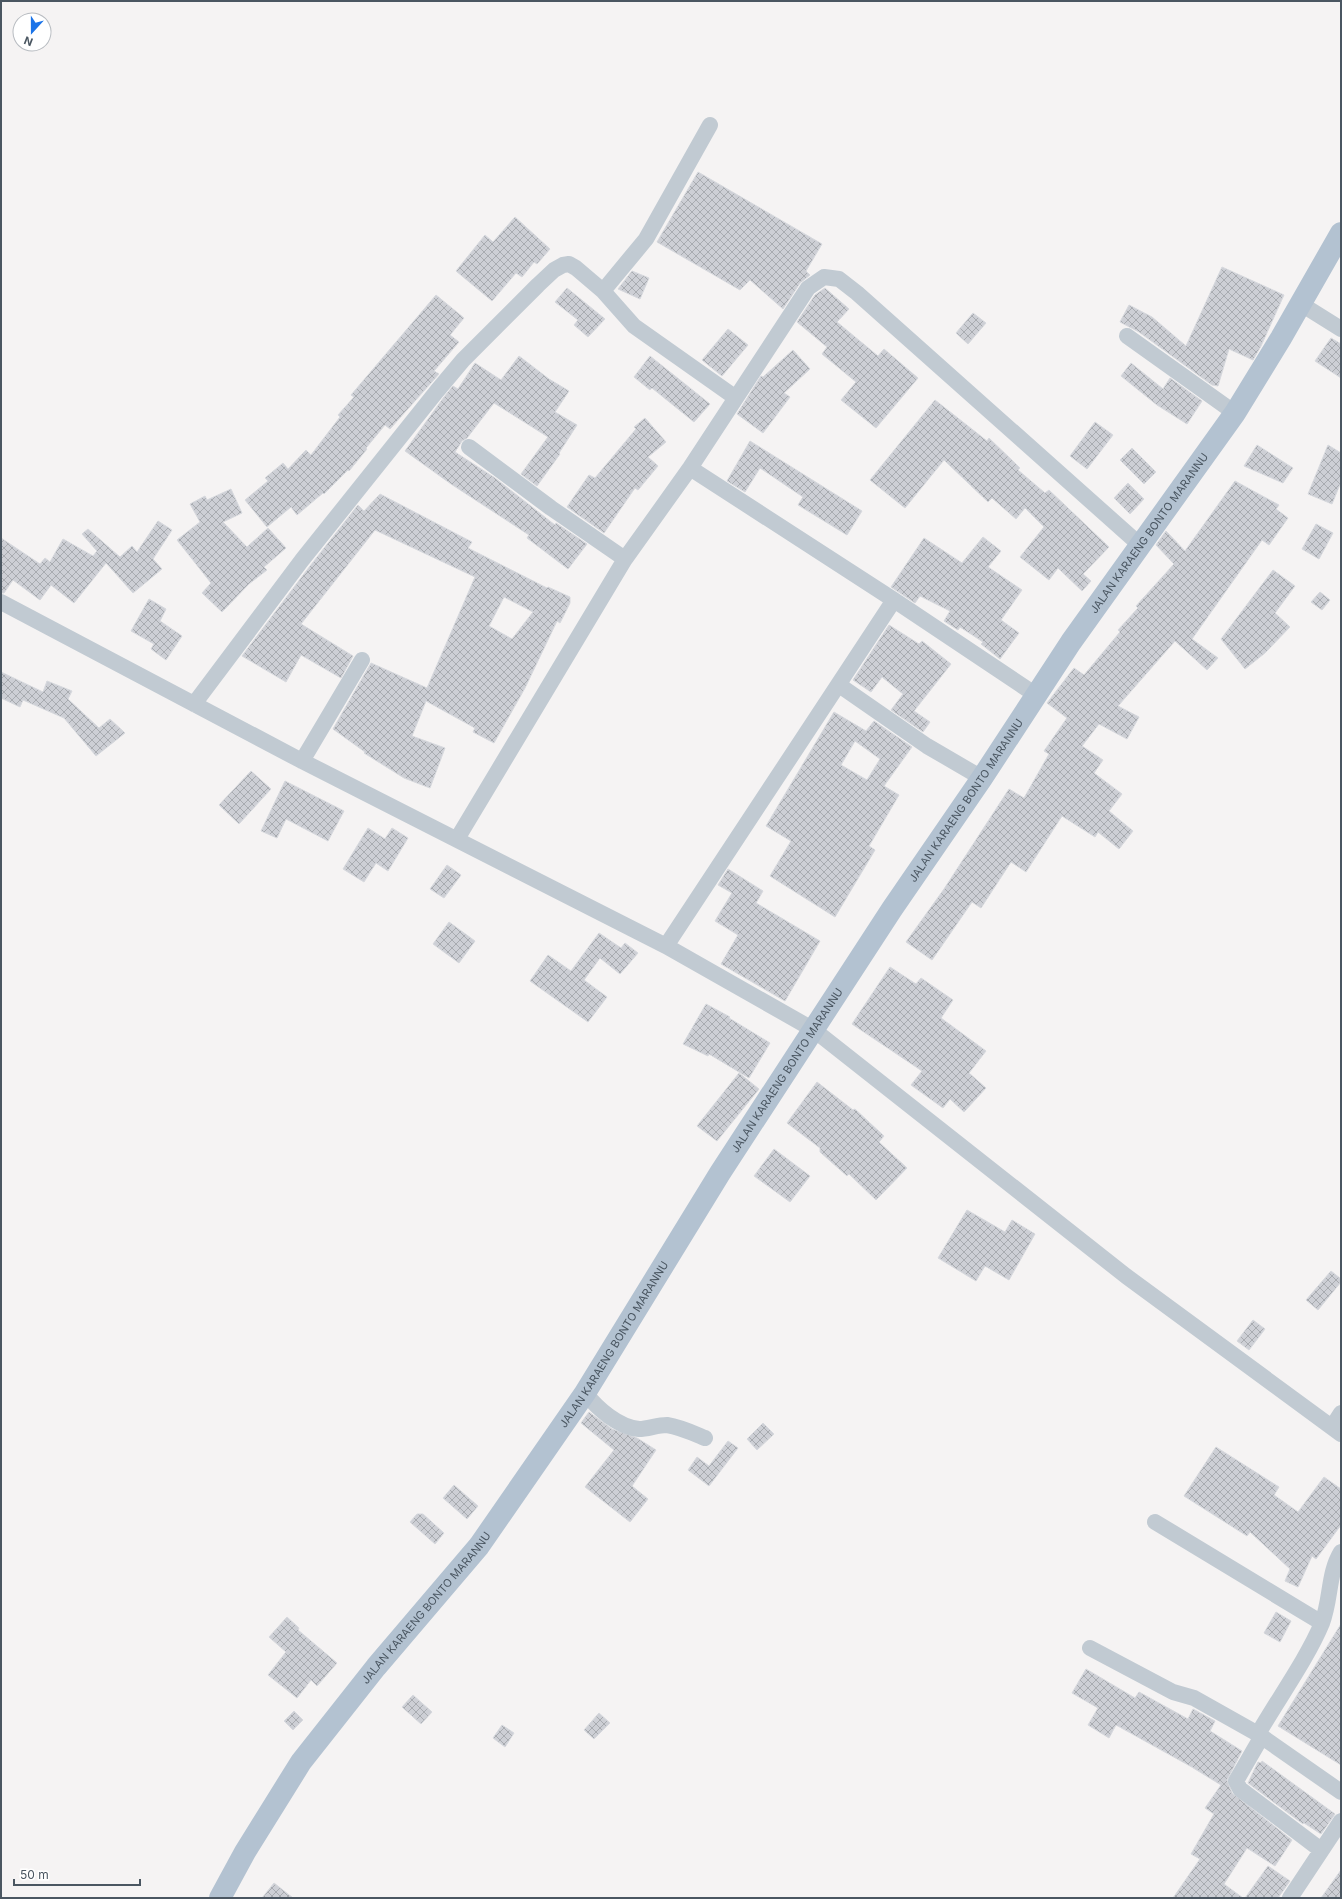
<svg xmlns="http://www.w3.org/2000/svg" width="1342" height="1899" font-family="Inter,sans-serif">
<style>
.building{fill:url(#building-cross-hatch);stroke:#d7d9de;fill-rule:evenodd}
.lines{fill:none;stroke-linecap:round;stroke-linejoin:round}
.minor{stroke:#c1cad2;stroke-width:16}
.primary{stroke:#b3c2d1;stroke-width:22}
.labels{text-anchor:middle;stroke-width:4;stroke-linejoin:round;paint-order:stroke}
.street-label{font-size:11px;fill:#4a5661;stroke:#fff}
</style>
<defs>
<pattern id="building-cross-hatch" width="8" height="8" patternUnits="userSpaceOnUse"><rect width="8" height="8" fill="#cdcfd5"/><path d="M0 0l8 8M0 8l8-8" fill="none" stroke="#a8abb0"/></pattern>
</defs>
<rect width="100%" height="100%" fill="#f5f3f3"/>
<path class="building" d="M698,172L822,244L806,271L810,275L800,283L783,309L750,280L740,290L657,242Z
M515,217L550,249L537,264L534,262L522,277L516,273L492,301L456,271L485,235L493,242Z
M1222,267L1284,295L1261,346L1253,360L1229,349L1218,386L1212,385L1139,332L1120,322L1129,305L1152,317L1186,346Z
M632,271L649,278L640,299L618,289Z
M567,288L605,319L588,337L574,325L578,320L555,302Z
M825,288L849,309L837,322L878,356L884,349L918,378L876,428L841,400L856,382L822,354L827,347L797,322L815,295Z
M436,295L464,318L450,335L459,342L434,371L439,374L390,429L385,425L366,448L367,449L349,471L348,470L324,494L323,493L297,515L291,507L267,527L245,500L268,481L265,478L283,463L288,469L306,450L311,455L340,417L338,415L354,397L351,395Z
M973,313L986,323L968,344L956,333Z
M728,329L748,345L722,376L702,360Z
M1331,338L1341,344V378L1315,361Z
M793,350L810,369L784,393L790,397L763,433L737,414L761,376L763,377Z
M519,356L549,379L569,391L555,412L577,425L559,453L560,454L537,486L521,474L548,437L494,403L467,438L462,441L455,452L495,478L555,525L556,523L587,544L568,569L527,538L529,535L451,484L405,451L444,397L453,386L458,389L475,363L501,380Z
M650,356L710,404L694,422L652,388L650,390L634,377Z
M1131,363L1163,389L1170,378L1202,401L1187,424L1157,405L1121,376Z
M935,400L987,441L989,438L1020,468L1018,470L1045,493L1049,490L1109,547L1083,574L1091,581L1082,591L1058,568L1049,580L1020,557L1044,527L1025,508L1016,519L992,498L988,502L944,460L905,508L870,480Z
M645,418L666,442L648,457L658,466L638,490L635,488L604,533L567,507L589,475L595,478L636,429L634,427Z
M1095,422L1113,435L1087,469L1070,456Z
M750,441L862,511L847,535L798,505L803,497L760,468L745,492L727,481Z
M1257,445L1293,468L1283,483L1244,466Z
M1328,445L1341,453V482L1332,504L1308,494Z
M1132,448L1156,472L1144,484L1120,460Z
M1235,481L1279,505L1276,509L1288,518L1269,545L1262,540L1192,639L1218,658L1207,670L1175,641L1118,706L1139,717L1127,739L1099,724L1082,746L1103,760L1094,773L1122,794L1109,811L1133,831L1119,849L1098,832L1095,837L1062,816L1026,872L1011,862L981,908L972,902L932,960L906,942L944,889L1009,789L1024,798L1049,754L1044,751L1067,718L1047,703L1074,668L1084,675L1120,632L1118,630L1138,608L1136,606L1174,564L1156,545L1166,531L1185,551Z
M1128,483L1144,499L1130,514L1114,498Z
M231,489L242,513L223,522L247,547L268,528L286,548L264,567L267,570L249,584L222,612L202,593L211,583L177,540L200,522L190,504L205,496L207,500Z
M380,494L472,542L468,548L547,588L548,587L570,597V603L560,623L557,621L525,688L494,743L473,732L475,728L426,701L412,736L445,748L430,788L404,778L364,753L365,752L333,729L371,663L427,688L475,577L375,530L301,624L353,656L341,678L301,655L286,682L242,656L310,566L358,505L364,511ZM504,597L533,612L512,639L489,626Z
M158,521L172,530L153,559L162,569L133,593L106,563L74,603L51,585L40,600L13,580L4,593H1V538L40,564L45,558L50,562L63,539L93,556L97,551L82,534L88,529L120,557L132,546L137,552Z
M1316,524L1333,533L1319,559L1302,549Z
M983,537L1001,551L988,567L1022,590L1001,620L1019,633L1000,659L981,644L983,642L960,627L958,630L944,621L950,611L920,596L915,603L891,587L924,538L962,563Z
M1273,570L1295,586L1275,613L1290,627L1265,653L1245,669L1221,639Z
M1320,592L1330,600L1322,610L1311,602Z
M149,599L166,609L160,621L182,636L166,660L151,649L154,644L131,631Z
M889,625L919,644L922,641L951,664L914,711L930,722L923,732L891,710L903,694L882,677L871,692L853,680Z
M1,672L43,692L47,681L72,691L68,699L99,728L110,719L125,733L96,756L64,718L23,700L20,707L1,698Z
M834,712L866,731L874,721L912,747L884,786L899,795L869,846L875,850L835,917L770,876L791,841L766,826ZM855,741L880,759L867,780L841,765Z
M251,771L271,789L239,824L219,805Z
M285,781L344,811L328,841L286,819L277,838L261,831Z
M368,828L385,839L392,828L408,838L388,871L376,863L364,882L343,869Z
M447,865L461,875L444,898L430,889Z
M728,869L763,891L756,903L820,941L785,1001L721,964L738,935L715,921L732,893L718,885Z
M449,922L475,941L459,963L433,944Z
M599,933L621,948L625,943L638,953L620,974L600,958L584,980L607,997L588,1022L530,981L548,955L571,971Z
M890,967L916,984L921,978L953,1000L941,1018L986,1051L969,1073L986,1088L964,1112L950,1099L943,1108L911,1085L922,1071L852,1024Z
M706,1004L730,1017L729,1018L770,1043L749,1078L709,1054L708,1056L683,1044Z
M739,1073L759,1089L717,1141L697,1126Z
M817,1082L853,1110L855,1109L884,1136L879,1142L907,1168L876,1200L849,1174L847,1176L820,1152V1148L787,1123Z
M774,1149L810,1176L790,1202L754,1176Z
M967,1210L1005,1232L1012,1220L1035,1234L1009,1280L985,1266L976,1281L938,1258Z
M1331,1271L1341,1279V1282L1318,1310L1306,1300Z
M1253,1320L1265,1329L1249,1350L1237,1341Z
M589,1412L612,1429L637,1438L656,1450L632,1486L648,1499L630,1522L585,1487L614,1450L581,1423Z
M763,1423L774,1434L757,1450L747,1439Z
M728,1441L738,1448L709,1486L688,1470L697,1457L709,1466Z
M1216,1447L1279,1487L1274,1495L1298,1512L1324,1477L1341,1489V1525L1316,1559L1312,1556L1298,1587L1285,1581L1290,1569L1250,1532L1247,1536L1184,1496Z
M454,1485L478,1506L467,1519L443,1498Z
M417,1514H423L444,1533L435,1544L410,1522Z
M1276,1612L1291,1621L1280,1642L1264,1633Z
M287,1617L299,1628L298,1630L337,1663L317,1686L311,1680L297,1698L268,1675L286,1652L269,1637Z
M1341,1624V1765L1278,1726Z
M1086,1669L1135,1698L1139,1692L1188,1719L1193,1709L1215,1721L1210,1731L1242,1751L1227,1780L1232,1793L1292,1840L1275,1866L1247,1848L1224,1884L1243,1898H1173L1200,1859L1191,1854L1214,1814L1205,1808L1221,1785L1190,1766L1116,1725L1109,1738L1088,1725L1098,1708L1072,1693Z
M413,1695L432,1712L421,1724L402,1707Z
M294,1711L303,1720L293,1730L284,1721Z
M599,1713L610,1723L594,1739L584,1730Z
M502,1725L514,1733L505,1747L493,1738Z
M1262,1761L1335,1814L1321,1834L1304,1823L1303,1824L1248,1783L1258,1762L1261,1763Z
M1268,1866L1290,1881L1278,1898H1245Z
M1341,1870V1898H1321Z
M274,1883L293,1898H262Z"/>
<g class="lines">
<path class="minor" d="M603,291L646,239L710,125
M1301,304L1341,329
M1127,336L1235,413
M469,447L551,508L625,559
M690,468L894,600L1036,695
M1,602L302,761L666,946L814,1030L1126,1276L1341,1434
M839,685L927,746L982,778
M194,704L302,560L437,391L463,360L538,285L554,270L563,265L569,264L576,268L603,291L634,326L736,398
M302,761L362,660
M457,839L625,559L690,468L808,288L824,277L839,279L857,293L1140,545
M666,946L894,600
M585,1393C598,1409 618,1427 639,1429C648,1429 657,1425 667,1425C680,1427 693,1433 705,1438
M1332,1427L1341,1413
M1155,1522L1322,1623
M1341,1552C1328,1573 1331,1600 1322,1623C1307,1659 1278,1699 1258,1734L1341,1792
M1090,1648L1173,1692L1194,1698L1258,1734
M1262,1736L1236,1781L1240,1789L1321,1850
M1290,1898L1341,1821"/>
<path class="primary" id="s1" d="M220,1898L245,1852L301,1762L376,1667L479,1546L585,1393L720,1173L892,909L982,778L1071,642L1235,413L1281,338L1341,233"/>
</g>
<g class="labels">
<g class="street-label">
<text dy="4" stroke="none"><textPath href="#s1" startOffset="1653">JALAN KARAENG BONTO MARANNU</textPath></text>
<text dy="4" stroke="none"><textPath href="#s1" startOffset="1329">JALAN KARAENG BONTO MARANNU</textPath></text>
<text dy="4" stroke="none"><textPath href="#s1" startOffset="1005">JALAN KARAENG BONTO MARANNU</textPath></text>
<text dy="4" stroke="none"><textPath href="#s1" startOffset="681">JALAN KARAENG BONTO MARANNU</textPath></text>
<text dy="4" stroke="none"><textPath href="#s1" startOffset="357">JALAN KARAENG BONTO MARANNU</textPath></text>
</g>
</g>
<rect width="1342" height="1899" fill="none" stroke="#4a5661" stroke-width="4"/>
<g transform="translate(32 32) rotate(201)"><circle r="19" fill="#ffffff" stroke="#b7bbc0"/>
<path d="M0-3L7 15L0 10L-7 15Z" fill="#1a73e8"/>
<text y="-6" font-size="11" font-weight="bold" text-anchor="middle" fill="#4a5661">N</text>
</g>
<path d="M14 1879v6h126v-6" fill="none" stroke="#4a5661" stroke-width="2"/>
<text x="20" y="1879" font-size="12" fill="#4a5661" stroke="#ffffff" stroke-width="3" paint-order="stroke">50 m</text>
</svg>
